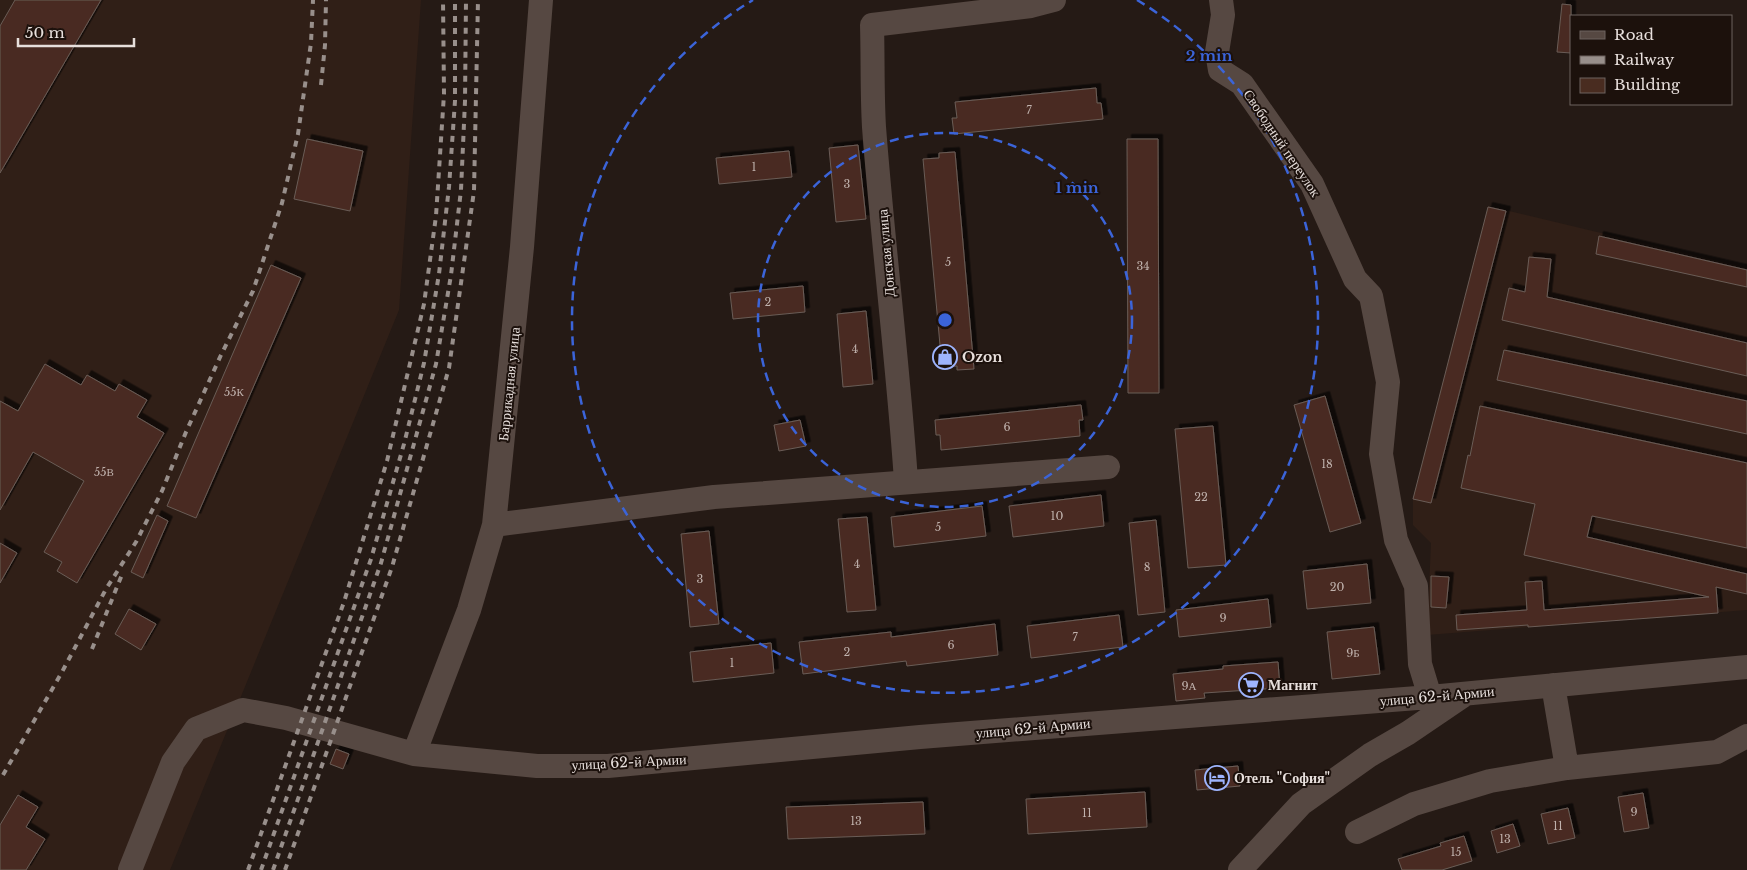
<svg xmlns="http://www.w3.org/2000/svg" width="1747" height="870" font-family="'Libre Baskerville',serif">
<style>
.built{fill:#301f17}
.building{fill:#492c20;stroke:#6a5c57;filter:url(#shadow)}
.lines{fill:none;stroke-linecap:round;stroke-linejoin:round}
.minor{stroke:#564842;stroke-width:24}
.rail{stroke:#988f8b;stroke-width:4;stroke-dasharray:6 6;stroke-linecap:butt}
.ring{fill:none;stroke:#3b64d9;stroke-width:2.5;stroke-dasharray:9 6}
.labels{text-anchor:middle;stroke-width:4;stroke-linejoin:round;paint-order:stroke}
.number-label{font-size:11px;fill:#c0b2ad}
.street-label{font-size:14px;fill:#e7dfdc;stroke:#1c110c}
.poi-label{font-size:14px;font-weight:bold;fill:#e7dfdc;stroke:#1c110c;text-anchor:start}
.centre{fill:#3b64d9;stroke:#1c110c;stroke-width:2.5}
.ring-label{font-size:15px;text-anchor:middle;font-weight:bold;fill:#3b64d9;stroke:#1c110c;stroke-width:4;stroke-linejoin:round;paint-order:stroke}
</style>
<defs>
<filter id="shadow"><feDropShadow dx="4.5" dy="-4.5" stdDeviation="0" flood-color="#0009"/></filter>
</defs>
<rect width="100%" height="100%" fill="#251a15"/>
<path class="built" d="M0,0H421L399,310L170,870H0Z
M1488,206L1747,268V610L1427,635L1431,543L1413,525V499Z"/>
<path class="building" d="M15,0H101L0,173V26Z
M1562,4L1571,5V53L1557,52Z
M1096,88L1097,103H1101L1103,119L954,134L952,118H957L955,102Z
M307,139L363,151L350,211L294,199Z
M1127,139H1158L1159,393H1128Z
M858,145L866,219L836,222L829,148Z
M789,151L792,177L719,184L716,158Z
M955,152L974,369L957,370V366L942,367L923,159L939,158V153Z
M1488,207L1506,211L1431,503L1413,499Z
M1599,236L1747,270V287L1596,254Z
M1529,257L1551,259L1547,297L1747,343V376L1502,320L1509,288L1525,292Z
M271,265L301,278L196,518L167,506Z
M803,286L805,312L733,319L730,293Z
M866,311L873,384L843,387L837,314Z
M1504,350L1747,401V434L1497,380Z
M45,364L81,385L87,375L115,391L119,384L147,400L137,417L164,433L77,583L57,571L62,562L44,552L84,481L33,452L0,510V401L18,411Z
M1325,396L1361,523L1330,532L1294,405Z
M1081,405L1083,420H1079L1080,436L941,450L940,435H936L935,420Z
M1480,406L1747,463V548L1592,516L1587,537L1747,574V594L1716,587L1718,613L1528,627V625L1457,630L1456,615L1527,610L1525,582L1542,581L1544,610L1709,597L1524,555L1535,504L1461,488L1468,455L1470,456Z
M800,420L806,446L779,451L774,425Z
M1213,426L1226,565L1188,568L1175,429Z
M1101,495L1104,526L1013,537L1009,506Z
M982,506L986,536L894,547L891,517Z
M157,515L168,521L143,578L131,572Z
M867,517L876,610L847,612L838,519Z
M1156,520L1165,612L1138,615L1129,523Z
M709,531L719,624L690,627L681,534Z
M0,543L17,553L0,583Z
M1367,564L1371,603L1307,609L1303,571Z
M1431,576L1449,577L1446,608L1431,607Z
M1268,599L1271,627L1179,637L1176,610Z
M129,609L156,624L141,650L115,634Z
M1119,615L1123,647L1031,658L1027,626Z
M995,624L998,655L907,666L906,661L803,674L799,642L891,632V637Z
M1374,627L1380,674L1332,679L1327,632Z
M771,643L774,673L693,682L690,652Z
M1278,662L1280,688L1204,693L1205,698L1176,701L1173,674L1223,669V666Z
M336,749L349,754L343,769L330,764Z
M1238,766L1240,786L1197,790L1195,770Z
M1145,792L1147,827L1028,834L1026,799Z
M1643,793L1649,828L1624,832L1618,797Z
M18,795L38,807L26,827L45,839L26,870H0V825Z
M923,802L925,834L788,839L786,807Z
M1568,808L1575,838L1548,844L1541,814Z
M1513,824L1520,846L1497,853L1491,831Z
M1464,836L1472,861L1442,870H1402L1398,859L1441,846L1440,843Z"/>
<g class="lines">
<path class="minor" d="M1221,0L1223,15L1217,52L1220,70L1242,84L1312,184L1355,279L1371,296L1388,382L1381,454L1396,540L1416,586L1420,664L1430,697
M906,481C898,363 883,245 874,127C872,93 873,59 872,25L1031,6L1054,0
M494,525L714,497L1108,467
M1553,685L1567,768L1717,752L1747,736
M414,754L469,610L494,525L522,247L541,0
M1357,832L1414,804L1490,781L1567,768
M130,870L173,762L196,729L243,710L286,718L414,754L537,766H608L920,737L1430,697L1747,667
M1240,870L1301,804L1370,755L1408,733L1464,695"/>
<path class="rail" d="M321,85L325,45L326,0
M92,649L123,572
M3,775L62,672L106,589L136,542L162,491L186,432L221,355L253,291L282,203L298,134L311,43L313,0
M248,870L344,602L387,461L424,304L436,216L444,94L443,0
M261,870L371,559L404,444L424,363L439,274L449,187L455,101V0
M273,870L381,563L436,364L451,275L461,190L465,101L466,0
M285,870L392,567L449,368L474,191L478,0"/>
</g>
<g class="ring">
<circle cx="945" cy="320" r="187"/>
<path d="M1137 0A373 373 0 1 1 753 0"/>
</g>
<defs>
<symbol id="shop-ring" viewBox="-11 -11 22 22"><circle r="9.5" fill="#1c110c" stroke="#9eb4fd" stroke-width="1.5"/><path d="M-5-2.5h2.3a2.7 3.5 0 0 1 5.4 0H5L5.5 6h-11ZM-1.5-2.5h3a1.5 2.3 0 0 0-3 0Z" fill="#9eb4fd"/></symbol>
<symbol id="supermarket-ring" viewBox="-11 -11 22 22"><circle r="9.5" fill="#1c110c" stroke="#9eb4fd" stroke-width="1.5"/><path d="M-6-5.5h2.5l.6 2H6L4.5 2H-2.5L-4.4-4H-6ZM-1.5 3.2a1.3 1.3 0 1 0 .1 0ZM3 3.2a1.3 1.3 0 1 0 .1 0Z" fill="#9eb4fd"/></symbol>
<symbol id="hotel-ring" viewBox="-11 -11 22 22"><circle r="9.5" fill="#1c110c" stroke="#9eb4fd" stroke-width="1.5"/><path d="M-6-4.5h1.5V1H6V5H4.5V3h-9V5H-6ZM-4 0a1.8 1.8 0 1 1 3.6 0ZM.5 0V-2.5h3Q6-2.5 6 0Z" fill="#9eb4fd"/></symbol>
</defs>
<g fill-rule="evenodd">
<use href="#shop-ring" x="931" y="343" width="28" height="28"/>
<use href="#supermarket-ring" x="1237" y="671" width="28" height="28"/>
<use href="#hotel-ring" x="1203" y="764" width="28" height="28"/>
</g>
<g class="labels">
<g class="number-label">
<text x="1029" y="114">7</text>
<text x="754" y="171">1</text>
<text x="847" y="188">3</text>
<text x="948" y="266">5</text>
<text x="1143" y="270">34</text>
<text x="768" y="306">2</text>
<text x="855" y="353">4</text>
<text x="234" y="396">55К</text>
<text x="1007" y="431">6</text>
<text x="1327" y="468">18</text>
<text x="104" y="476">55В</text>
<text x="1201" y="501">22</text>
<text x="1057" y="520">10</text>
<text x="938" y="531">5</text>
<text x="857" y="568">4</text>
<text x="1147" y="571">8</text>
<text x="700" y="583">3</text>
<text x="1337" y="591">20</text>
<text x="1223" y="622">9</text>
<text x="1075" y="641">7</text>
<text x="951" y="649">6</text>
<text x="847" y="656">2</text>
<text x="1353" y="657">9Б</text>
<text x="732" y="667">1</text>
<text x="1189" y="690">9А</text>
<text x="1634" y="816">9</text>
<text x="1087" y="817">11</text>
<text x="856" y="825">13</text>
<text x="1558" y="830">11</text>
<text x="1505" y="843">13</text>
<text x="1456" y="856">15</text>
</g>
<g class="street-label">
<text transform="translate(1282 143) rotate(56)" y="5">Свободный переулок</text>
<text transform="translate(886 253) rotate(-95)" y="5">Донская улица</text>
<text transform="translate(509 384) rotate(-84)" y="5">Баррикадная улица</text>
<text transform="translate(1437 696) rotate(-5)" y="5">улица 62-й Армии</text>
<text transform="translate(1033 728) rotate(-5)" y="5">улица 62-й Армии</text>
<text transform="translate(629 762) rotate(-3)" y="5">улица 62-й Армии</text>
</g>
<g class="poi-label">
<text x="962" y="362">Ozon</text>
<text x="1268" y="690">Магнит</text>
<text x="1234" y="783">Отель "София"</text>
</g>
</g>
<circle cx="945" cy="320" r="8" class="centre"/>
<g class="ring-label">
<text x="1209" y="61">2 min</text>
<text x="1077" y="193">1 min</text>
</g>
<rect x="1570" y="15" width="162" height="90" fill="#1c110c" stroke="#6d635f"/>
<rect x="1580" y="31" width="25" height="8" fill="#564842" stroke="#6d635f"/>
<text x="1614" y="40" font-size="15" fill="#e7dfdc">Road</text>
<rect x="1580" y="56" width="25" height="8" fill="#988f8b" stroke="#6d635f"/>
<text x="1614" y="65" font-size="15" fill="#e7dfdc">Railway</text>
<rect x="1580" y="78" width="25" height="15" fill="#492c20" stroke="#6d635f"/>
<text x="1614" y="90" font-size="15" fill="#e7dfdc">Building</text>
<path d="M18 38v8h116v-8" fill="none" stroke="#e7dfdc" stroke-width="2.5"/>
<text x="25" y="38" font-size="15" fill="#e7dfdc" stroke="#1c110c" stroke-width="4" paint-order="stroke">50 m</text>
</svg>
